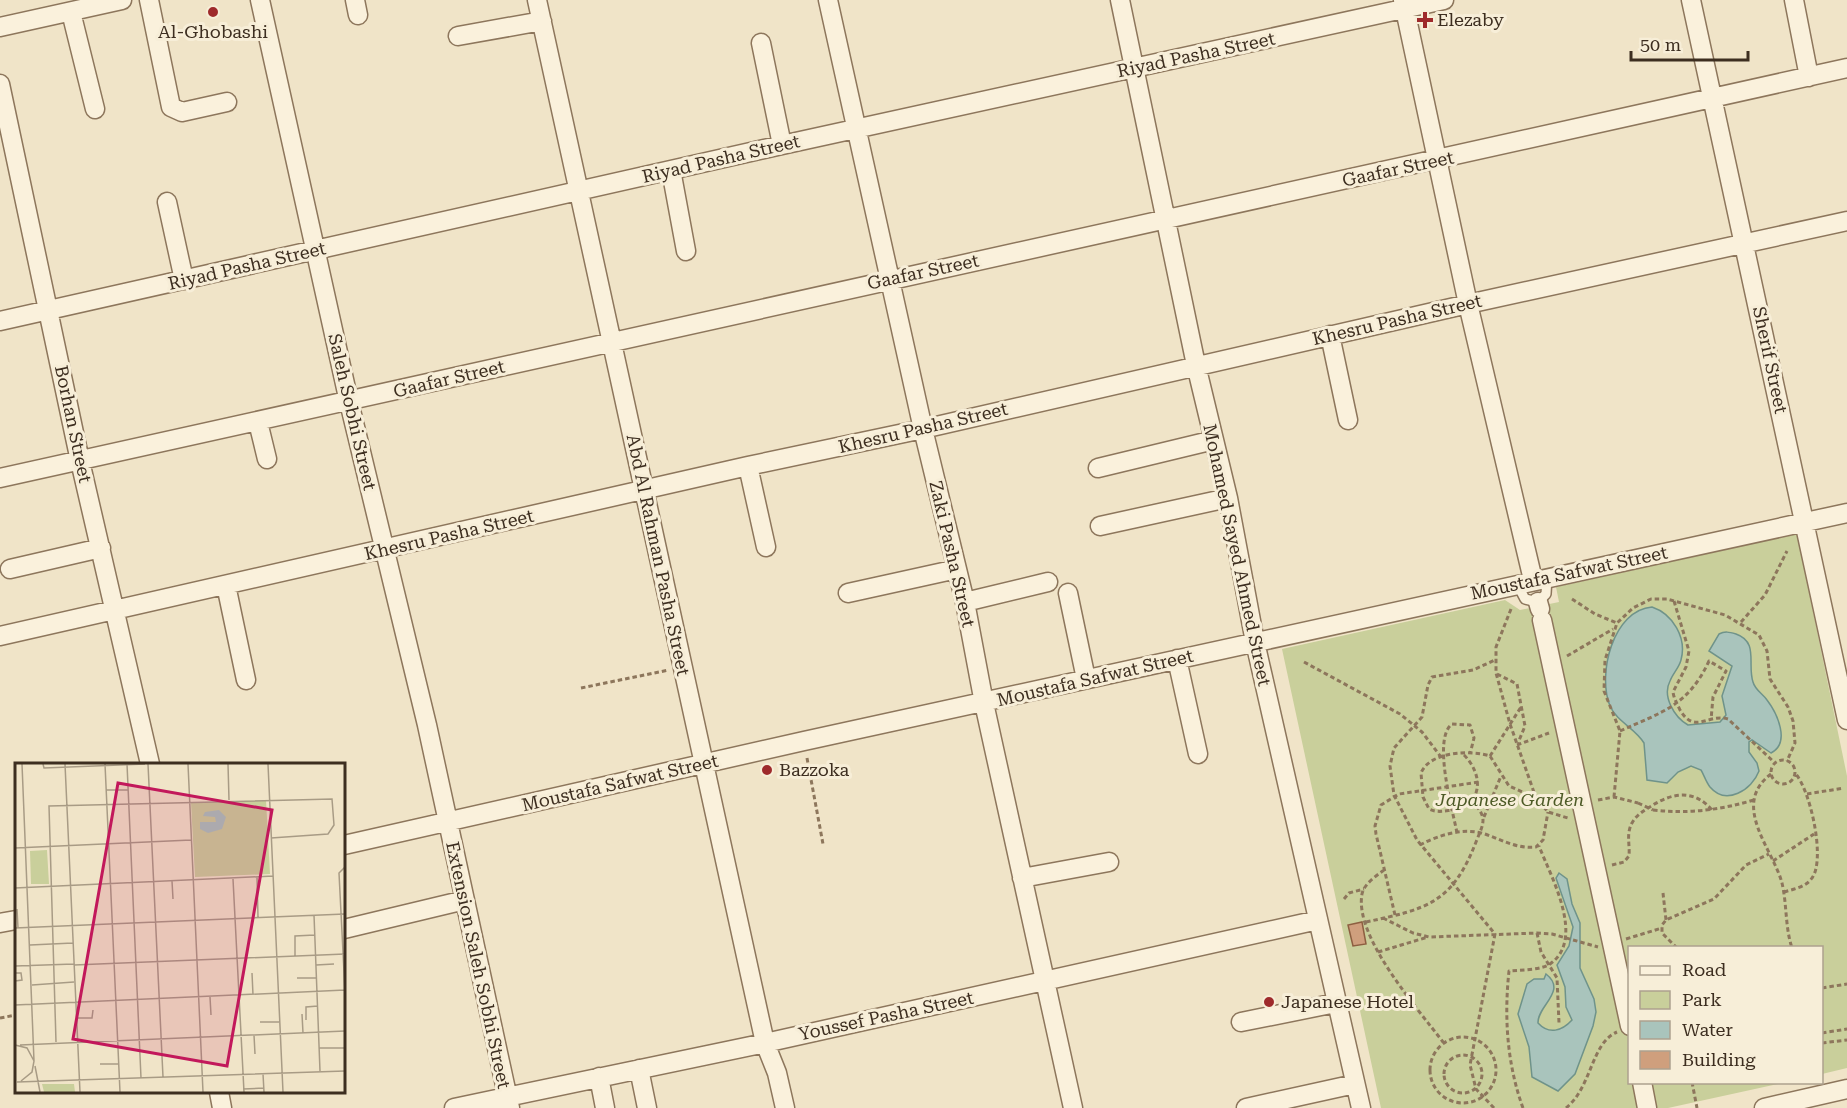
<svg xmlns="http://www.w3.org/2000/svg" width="1847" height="1108" font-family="'Roboto Serif',serif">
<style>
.green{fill:#c9cf9b}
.water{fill:#a9c4bc;stroke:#6f938a;stroke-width:1.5}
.building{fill:#cf9f7d;stroke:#8d5f41;stroke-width:1.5}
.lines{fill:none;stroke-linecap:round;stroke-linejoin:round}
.lane-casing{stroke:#8d765c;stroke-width:12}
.street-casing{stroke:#8d765c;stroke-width:21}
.path{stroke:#8d765c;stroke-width:3;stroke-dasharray:4.5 3;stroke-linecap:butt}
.lane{stroke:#faf1dc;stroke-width:9}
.street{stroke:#faf1dc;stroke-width:18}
.path-bridge{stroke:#8d765c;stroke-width:3;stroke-dasharray:4.5 3;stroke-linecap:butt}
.poi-dot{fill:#9e2a2b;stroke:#f7eed8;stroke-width:2}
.labels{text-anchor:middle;stroke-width:6;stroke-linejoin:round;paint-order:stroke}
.poi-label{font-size:18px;fill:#3d2e20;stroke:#f7eed8;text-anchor:start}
.street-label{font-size:18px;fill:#3d2e20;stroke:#f7eed8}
.park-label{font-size:18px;font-style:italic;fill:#4d5a26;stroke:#f7eed8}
.inset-road{fill:none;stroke:#a89b85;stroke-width:1.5}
.view{fill:#c2185b;fill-opacity:0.15;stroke:#c2185b;stroke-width:3}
.inset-edge{fill:none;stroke:#3d2e20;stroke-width:3}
</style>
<rect width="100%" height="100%" fill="#f0e4c8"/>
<path class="green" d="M1797,534L1847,776V1068L1822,1074V948H1630V1082L1782,1083L1668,1108H1381L1282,649L1505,600L1520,610L1559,602L1556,587Z"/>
<path class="water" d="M1652,607C1673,614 1687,638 1681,660C1679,668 1673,673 1670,681C1662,696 1674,717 1688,725L1720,722L1726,715L1722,696L1732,666L1709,651L1719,634C1725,631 1729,632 1736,634C1759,642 1747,664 1753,682C1755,690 1763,694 1767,700C1777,713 1791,743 1771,753L1752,740L1749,742V752L1757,763L1759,771C1752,790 1726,806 1710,787C1706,782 1704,775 1701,770L1691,766L1678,772L1667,783L1647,780L1644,743C1635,728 1617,722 1610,706C1597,674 1613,610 1652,607Z
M1559,873L1567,879L1572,904L1580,923V968L1594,999L1596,1012L1593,1026L1575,1074L1558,1091L1532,1077L1529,1047L1518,1014L1527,984L1534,979H1544L1546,974C1568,991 1537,1006 1538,1023C1549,1035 1562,1031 1572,1020L1566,1007L1565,987L1557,965L1569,946L1573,927L1556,878Z"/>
<path class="building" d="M1362,922L1366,944L1353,946L1348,925Z"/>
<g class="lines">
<defs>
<path id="lane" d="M1517,584L1525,599L1538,602L1546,594L1547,577"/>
<path id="street" d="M149,0L171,107L182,112L227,102
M260,0L349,402L427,725L510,1108
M355,0L358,15
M537,0L765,1043L777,1073L785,1108
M828,0L923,429L965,602L984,703L1073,1108
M1120,0L1196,365L1228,498L1255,642L1361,1108
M1403,0L1468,304L1533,580
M1691,0L1847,720
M1794,0L1809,77
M71,12L95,109
M0,27L122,0
M458,36L542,21
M761,43L782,145
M0,84L80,461L150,764
M671,170L686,251
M167,202L184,280
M0,321L782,145L1444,0
M1330,335L1348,420
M258,422L267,459
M748,466L766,547
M1098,468L1214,440
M0,478L1847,68
M1100,526L1228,498
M10,569L101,548
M226,585L246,680
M848,593L957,569
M1068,593L1086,679
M965,602L1048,582
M1538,602L1540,609
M1542,620L1630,1026
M0,636L748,466L923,429L1468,304L1847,221
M1177,659L1198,754
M344,845L804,741L1847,513
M1022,878L1109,862
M0,923L16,920
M344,929L465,900
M1241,1022L1336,1003
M639,1069L647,1108
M599,1077L605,1108
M1642,1082L1647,1108
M219,1092L222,1108
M454,1108L765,1043L1318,920
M1246,1108L1355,1084
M1764,1108L1847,1089"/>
</defs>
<use href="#lane" class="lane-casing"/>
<use href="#street" class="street-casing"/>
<path class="path" d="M1572,599L1595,614L1617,623
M1674,601L1689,651L1686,667L1673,692C1674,699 1677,703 1680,710C1695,735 1708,713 1728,719L1775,763
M1511,609L1496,647V673L1510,724L1536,798L1548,812L1568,818
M1741,622L1765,595L1787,551
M1567,656L1613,629
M1304,662L1400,714L1422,732L1441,757
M1497,674L1517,684L1525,726L1518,743
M581,688L669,670
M1620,731C1662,712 1688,706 1709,661L1726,671L1713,697L1711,720
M1517,745L1549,733
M1464,755C1483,774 1484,804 1453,810C1444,811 1437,813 1429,809L1423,797L1421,773C1430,751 1471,750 1490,756L1509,786L1536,798
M1490,756L1521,707
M807,758L823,844
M1771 772a12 12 0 1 1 24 0a12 12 0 1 1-24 0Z
M1771,774C1730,805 1773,849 1782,883C1787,904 1785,927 1792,948
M1807,794L1844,788
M1614,797L1620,731L1604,691L1605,660L1617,623L1633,608L1651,599H1667L1725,615L1759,635L1767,651L1770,679L1788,707L1793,721L1795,743L1787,761
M1598,800L1614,797L1638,803
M1653,810C1688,814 1720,810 1754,800
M1484,817L1501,776
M1457,833C1453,811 1432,739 1452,724L1470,725L1474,738L1470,754
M1420,845C1438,835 1465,827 1485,834C1502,840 1517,849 1536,847L1543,840L1548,812
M1773,861L1814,834
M1612,865L1624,862L1629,856C1630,844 1626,834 1632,823C1637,814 1645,810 1653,805C1674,792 1695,790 1712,810
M1384,870C1376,876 1364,884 1362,894C1354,937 1418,1009 1443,1042
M1784,892C1794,889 1806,887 1812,878C1826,859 1810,789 1795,773
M1663,893L1666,920
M1344,899L1349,893L1364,889
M1395,915L1376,834L1375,826L1381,805L1399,794L1479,782
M1383,918L1413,933L1429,937L1537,933L1552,934L1598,947
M1366,922C1426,909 1452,904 1476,842C1484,822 1488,818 1472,801
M1537,933L1541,952L1557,978L1559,1023
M1626,939L1662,928
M1677,948L1662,933V925L1666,920L1714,899L1746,865L1769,854
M1378,952L1428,937
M1822,988L1847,984
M0,1018L16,1015
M1822,1033L1847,1029
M1430 1070a33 33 0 1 1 66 0a33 33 0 1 1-66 0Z
M1822,1043L1847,1040
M1444 1074a19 19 0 1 1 38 0a19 19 0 1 1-38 0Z
M1692,1082L1697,1108
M1494,1108L1476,1089L1470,1065L1495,934L1417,840L1394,795L1390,766L1394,748L1422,717L1428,685L1432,677L1473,670L1495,660
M1523,1108C1507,1064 1504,1017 1509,971C1520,970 1541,970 1550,964C1586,939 1551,877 1539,846
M1566,1108C1592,1087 1591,1043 1617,1032"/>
<use href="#lane" class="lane"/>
<use href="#street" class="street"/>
<path class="path-bridge" d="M1638,803L1653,810"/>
</g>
<g class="poi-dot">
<circle cx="213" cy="12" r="6"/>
<path d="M1422 11h6v6h6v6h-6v6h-6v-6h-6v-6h6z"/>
<circle cx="767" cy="770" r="6"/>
<circle cx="1269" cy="1002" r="6"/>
</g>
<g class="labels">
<g class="poi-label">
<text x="1437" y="26">Elezaby</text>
<text x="213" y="38" text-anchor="middle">Al-Ghobashi</text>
<text x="779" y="776">Bazzoka</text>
<text x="1281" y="1008">Japanese Hotel</text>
</g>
<g class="street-label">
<text transform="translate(1196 55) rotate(-12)" y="6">Riyad Pasha Street</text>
<text transform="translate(721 159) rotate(-13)" y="6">Riyad Pasha Street</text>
<text transform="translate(1398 169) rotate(-12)" y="6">Gaafar Street</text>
<text transform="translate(247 266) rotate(-13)" y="6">Riyad Pasha Street</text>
<text transform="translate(923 272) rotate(-12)" y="6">Gaafar Street</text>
<text transform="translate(1397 320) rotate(-13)" y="6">Khesru Pasha Street</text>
<text transform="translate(1770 360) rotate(78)" y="6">Sherif Street</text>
<text transform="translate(449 379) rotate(-13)" y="6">Gaafar Street</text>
<text transform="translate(352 412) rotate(77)" y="6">Saleh Sobhi Street</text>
<text transform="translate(73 424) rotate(78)" y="6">Borhan Street</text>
<text transform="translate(923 428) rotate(-13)" y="6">Khesru Pasha Street</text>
<text transform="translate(449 535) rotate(-13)" y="6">Khesru Pasha Street</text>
<text transform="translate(952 554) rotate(77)" y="6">Zaki Pasha Street</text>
<text transform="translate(658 555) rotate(78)" y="6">Abd Al Rahman Pasha Street</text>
<text transform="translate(1237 555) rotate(78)" y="6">Mohamed Sayed Ahmed Street</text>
<text transform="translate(1569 573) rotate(-12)" y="6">Moustafa Safwat Street</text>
<text transform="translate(1095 678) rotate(-13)" y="6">Moustafa Safwat Street</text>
<text transform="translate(620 783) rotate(-13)" y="6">Moustafa Safwat Street</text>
<text transform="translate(478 965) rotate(78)" y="6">Extension Saleh Sobhi Street</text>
<text transform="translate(886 1016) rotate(-12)" y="6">Youssef Pasha Street</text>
</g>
<g class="park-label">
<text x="1510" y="806">Japanese Garden</text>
</g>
</g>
<g transform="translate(15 763)">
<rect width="330" height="330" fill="#f0e4c8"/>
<path d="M251,37L255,111L180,114L176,40ZM32,87L34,121H16L15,88ZM27,321H59L60,329H29Z" fill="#c9cf9b"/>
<path d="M204,47L211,54L207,66L193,70L185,66V59H201L200,54L188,53L190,49Z" fill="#a9c4bc"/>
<path class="inset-road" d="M7,1L19,298M28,1L29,5L130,1M50,1L65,329M90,1L105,329M112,1L126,315M133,1L148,314M173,1L188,329M213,1L214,37M253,1L268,329M91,27H113M0,85L176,77M330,104L324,110L330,229M242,114L243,154M218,116L229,329M157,118L158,136M0,125L258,113M2,146L3,165M299,152L305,308M0,165L330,151M15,182L58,180M280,193V173L300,172M59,202L330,191M301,202L319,201M0,203L59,201M0,210H6L7,217L0,218M237,210L238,232M282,215H302M17,222L59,219M195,234L196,252M0,242L330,227M287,251L288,270M61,255H77L78,247M291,257V244L303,243M245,259H264M239,272L240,291M41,279L34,43L317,36L319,62L313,71L256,75M0,282L12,285L19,298L17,309L6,318M5,282L330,268M304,285H330M85,301H104M20,303L25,329M248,311L249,329M2,319L330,308M228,326L249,325"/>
<path class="view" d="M103,20L257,47L212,303L58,276Z"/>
<rect width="330" height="330" class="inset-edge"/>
</g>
<rect x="1628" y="946" width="195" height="138" fill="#f7eed8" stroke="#ada18e" stroke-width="1.5"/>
<rect x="1640" y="966" width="30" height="9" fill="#faf1dc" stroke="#ada18e" stroke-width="1.5"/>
<text x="1682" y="976" font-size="18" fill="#3d2e20">Road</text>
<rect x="1640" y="991" width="30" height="18" fill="#c9cf9b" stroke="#ada18e" stroke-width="1.5"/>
<text x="1682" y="1006" font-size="18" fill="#3d2e20">Park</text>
<rect x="1640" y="1021" width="30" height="18" fill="#a9c4bc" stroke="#ada18e" stroke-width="1.5"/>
<text x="1682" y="1036" font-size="18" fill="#3d2e20">Water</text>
<rect x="1640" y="1051" width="30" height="18" fill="#cf9f7d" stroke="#ada18e" stroke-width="1.5"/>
<text x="1682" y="1066" font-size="18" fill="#3d2e20">Building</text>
<path d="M1631 51v9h117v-9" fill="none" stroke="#3d2e20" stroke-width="3"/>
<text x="1640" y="51" font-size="18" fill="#3d2e20" stroke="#f7eed8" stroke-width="4.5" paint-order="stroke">50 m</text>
</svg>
